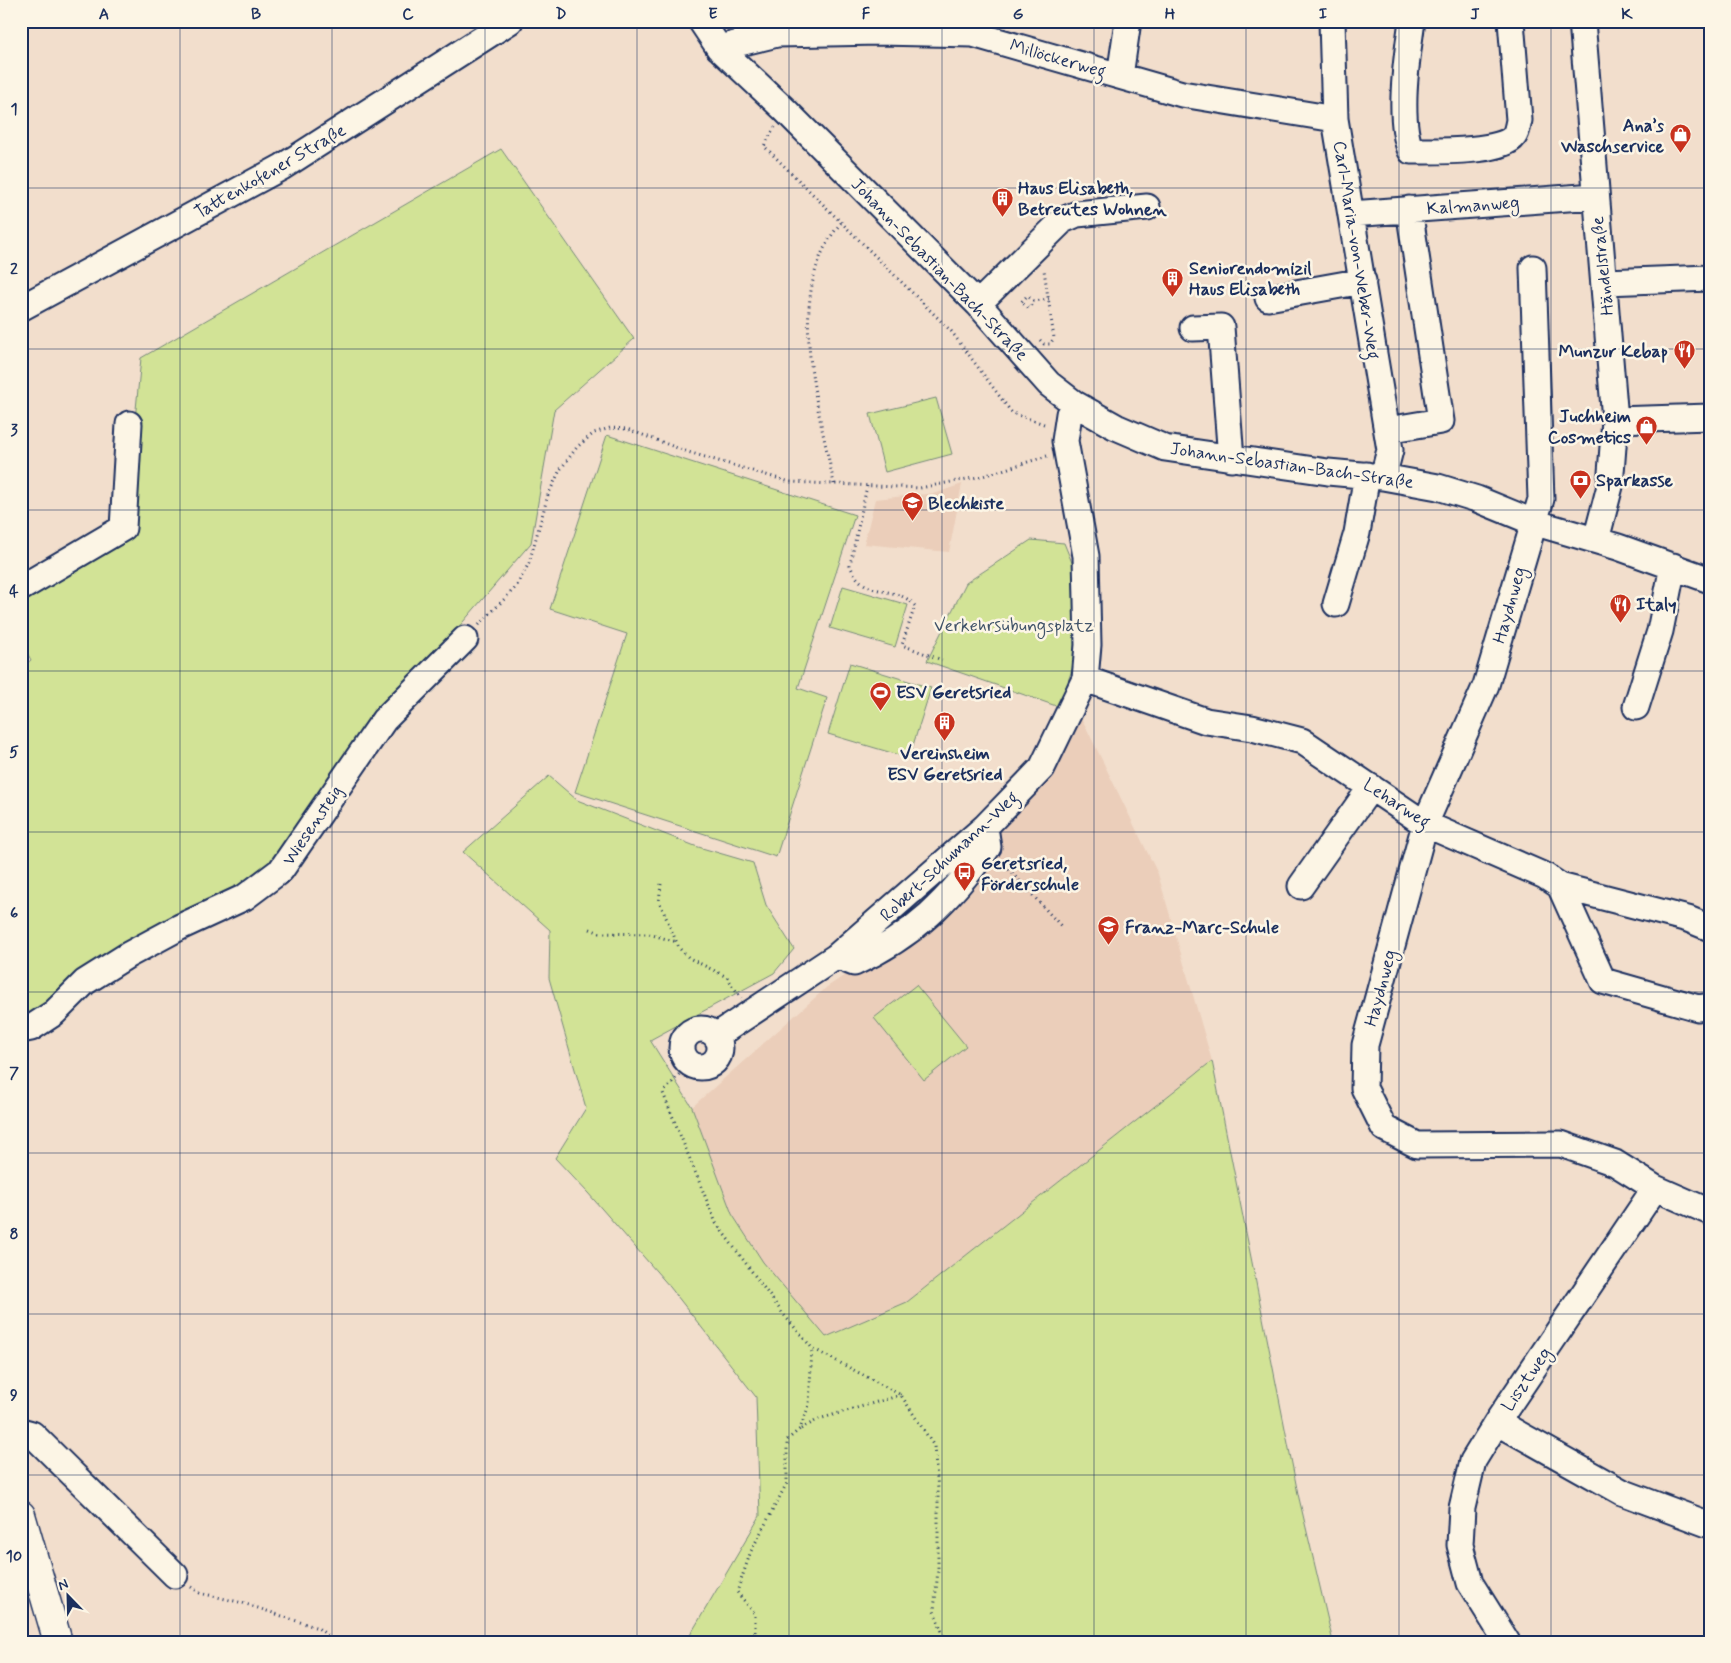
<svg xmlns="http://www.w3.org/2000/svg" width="1731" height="1663" font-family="Mynerve,sans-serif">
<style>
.built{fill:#ebceba}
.green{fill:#d2e396;stroke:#76897a}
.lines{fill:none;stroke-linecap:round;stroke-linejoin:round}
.minor-casing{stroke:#1b2f5e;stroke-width:29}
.major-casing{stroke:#1b2f5e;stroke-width:31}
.path{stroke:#1b2f5e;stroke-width:3;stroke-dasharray:1 4;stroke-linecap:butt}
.minor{stroke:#fcf5e5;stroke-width:25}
.major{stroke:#fcf5e5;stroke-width:28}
.grid{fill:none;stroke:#1b2f5e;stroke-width:1;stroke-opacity:0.55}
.labels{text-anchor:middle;stroke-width:5;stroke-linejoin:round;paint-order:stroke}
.street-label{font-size:18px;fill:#1b2f5e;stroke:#fcf5e5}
.poi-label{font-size:18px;font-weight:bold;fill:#1b2f5e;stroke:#fcf5e5;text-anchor:start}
.park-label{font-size:18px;fill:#405369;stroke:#fcf5e5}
.neatline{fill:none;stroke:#1b2f5e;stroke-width:2}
.grid-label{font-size:16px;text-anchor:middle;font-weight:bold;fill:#1b2f5e}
</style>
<rect width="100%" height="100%" fill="#f2decc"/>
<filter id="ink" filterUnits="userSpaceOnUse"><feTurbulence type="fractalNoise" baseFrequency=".02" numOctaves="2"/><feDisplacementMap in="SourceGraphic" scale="10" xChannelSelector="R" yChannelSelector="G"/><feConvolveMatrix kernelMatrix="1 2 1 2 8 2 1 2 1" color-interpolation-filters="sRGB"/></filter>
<g filter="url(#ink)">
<path class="built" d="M962,484L949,552L864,544L875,499L937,493Z
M1079,713L1158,874L1212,1061L907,1302L826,1337L763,1262L732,1214L692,1107L827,987L917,927L985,827Z"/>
<path class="green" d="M501,149L634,339L554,410L531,543L357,745L277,865L121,946L50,1006L21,1020V668L31,660L21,642V593L124,533L141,358Z
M936,398L952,454L885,472L870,414Z
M607,435L855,515L798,688L827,698L776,857L575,792L627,634L550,609Z
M1031,540L1064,543L1075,570L1074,664L1059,707L927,661L966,583Z
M843,586L908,605L895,647L830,628Z
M850,663L931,688L909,758L828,734Z
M549,776L577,800L695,846L753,863L766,905L794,949L774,973L650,1040L692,1107L732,1214L763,1262L826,1337L907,1302L1212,1061L1298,1494L1333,1642H686L760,1516L756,1397L670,1287L588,1193L555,1158L586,1108L549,978L550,930L463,852Z
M916,985L966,1046L924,1080L874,1018Z"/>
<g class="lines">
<defs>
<path id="minor" d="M701,21L719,48L785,110L978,304L1049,384L1075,404L1116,427L1165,448L1328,472L1383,477L1438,487L1477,499L1533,522L1618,547L1710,580
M1332,21L1335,119L1390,450L1383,477
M1412,21C1407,56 1397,119 1411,151C1431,151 1503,153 1514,136C1517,132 1518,125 1519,120L1511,21
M1582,21L1615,420L1610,486L1596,540
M719,48L777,34L879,32L973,34L1182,94L1335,119
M1120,76L1128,21
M1351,214L1595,196
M1533,268L1541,499L1486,685L1425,824L1365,1045L1364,1088L1384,1128L1417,1145L1561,1144L1615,1163L1655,1188L1710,1212
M1605,282L1710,278
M1268,298L1363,281
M978,304L1063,220L1077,214L1147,207
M21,308L282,167L510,21
M1193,328L1221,327L1231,459
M1615,420L1710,417
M1387,430L1441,421L1409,209
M21,588L123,528L129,424
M1336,604L1357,533L1367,475
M1085,679L1206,721L1252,728L1302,741L1425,824L1545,876L1560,886L1688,919L1710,928
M1636,707L1660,631L1673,566
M1301,886L1371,787
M1560,886L1603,981L1698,1008L1710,1006
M837,956L854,963C914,936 949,900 988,847L985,827
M682 1048a19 19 0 1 1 38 0a19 19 0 1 1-38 0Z
M21,1030L31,1028L54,1013L85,982L128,955L180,927L245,897L281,870L384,720L465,639
M716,1036L837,956L985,827L1042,768L1085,679L1088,645L1086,556L1065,441L1069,414L1075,404
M1655,1188L1497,1422L1622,1492L1710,1525
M1497,1422L1473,1461L1462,1508L1460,1545L1470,1583L1507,1642
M21,1431L32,1434L175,1575"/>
<path id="major" d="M21,1515L58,1642"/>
</defs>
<use href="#minor" class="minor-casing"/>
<use href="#major" class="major-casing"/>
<path class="path" d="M775,127L764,146L951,331L1012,413L1047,425
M1034,301L1027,296L1021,302L1029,308L1034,301L1049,299
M1040,340L1044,344H1050L1054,338L1044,270
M834,484C818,405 782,291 841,223
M867,486L850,565C863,601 896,583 915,606L902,645L942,660
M479,625L516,587L529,563L548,495L560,470L577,447L594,433L610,428L627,429L688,452L790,482L920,488L983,476L1047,456
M1002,862L1061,926
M661,884L659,901L679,948L689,958L727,977L741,998
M590,929L600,933L649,934L677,942
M689,1063L663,1093L716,1223L784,1315L812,1348L901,1395L934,1446L938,1489V1570L934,1611L946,1642
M801,1429L819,1419L901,1395
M191,1587L200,1593L243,1603L318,1628L336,1642
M755,1642V1614L737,1592L751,1551L787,1483V1440L800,1429L809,1405L812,1348"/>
<use href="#minor" class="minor"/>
<use href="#major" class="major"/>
</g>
</g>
<path class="grid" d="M180,21V1642M332,21V1642M485,21V1642M637,21V1642M789,21V1642M942,21V1642M1094,21V1642M1246,21V1642M1399,21V1642M1551,21V1642M21,188H1710M21,349H1710M21,510H1710M21,671H1710M21,832H1710M21,992H1710M21,1153H1710M21,1314H1710M21,1475H1710"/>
<defs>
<symbol id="shop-pin" viewBox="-11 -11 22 30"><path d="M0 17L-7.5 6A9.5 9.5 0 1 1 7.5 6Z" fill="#c8321e" stroke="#fcf5e5"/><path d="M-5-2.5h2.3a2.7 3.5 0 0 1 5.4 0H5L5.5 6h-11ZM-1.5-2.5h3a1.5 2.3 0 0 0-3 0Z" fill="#fff"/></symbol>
<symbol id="building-pin" viewBox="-11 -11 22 30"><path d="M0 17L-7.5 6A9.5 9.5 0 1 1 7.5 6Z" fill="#c8321e" stroke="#fcf5e5"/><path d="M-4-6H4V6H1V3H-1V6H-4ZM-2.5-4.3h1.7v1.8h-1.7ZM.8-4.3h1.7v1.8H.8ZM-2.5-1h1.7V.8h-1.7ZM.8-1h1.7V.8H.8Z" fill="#fff"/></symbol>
<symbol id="restaurant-pin" viewBox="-11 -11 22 30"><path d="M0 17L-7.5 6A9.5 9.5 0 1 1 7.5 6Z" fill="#c8321e" stroke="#fcf5e5"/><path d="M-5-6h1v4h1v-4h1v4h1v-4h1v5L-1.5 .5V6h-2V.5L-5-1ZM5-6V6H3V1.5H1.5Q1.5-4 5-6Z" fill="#fff"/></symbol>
<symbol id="bank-pin" viewBox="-11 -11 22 30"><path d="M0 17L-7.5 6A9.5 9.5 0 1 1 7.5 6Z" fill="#c8321e" stroke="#fcf5e5"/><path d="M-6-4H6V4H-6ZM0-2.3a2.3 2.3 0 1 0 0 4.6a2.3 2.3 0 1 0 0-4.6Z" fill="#fff"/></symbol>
<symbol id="school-pin" viewBox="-11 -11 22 30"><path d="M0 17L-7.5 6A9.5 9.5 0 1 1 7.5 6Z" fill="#c8321e" stroke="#fcf5e5"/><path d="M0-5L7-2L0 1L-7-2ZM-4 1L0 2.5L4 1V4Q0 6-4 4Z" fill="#fff"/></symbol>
<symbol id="stadium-pin" viewBox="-11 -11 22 30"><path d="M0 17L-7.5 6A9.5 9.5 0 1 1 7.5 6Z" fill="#c8321e" stroke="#fcf5e5"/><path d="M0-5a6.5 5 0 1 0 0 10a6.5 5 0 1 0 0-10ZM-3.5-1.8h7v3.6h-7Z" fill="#fff"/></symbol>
<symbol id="bus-pin" viewBox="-11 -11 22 30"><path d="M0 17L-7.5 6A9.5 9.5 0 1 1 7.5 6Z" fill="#c8321e" stroke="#fcf5e5"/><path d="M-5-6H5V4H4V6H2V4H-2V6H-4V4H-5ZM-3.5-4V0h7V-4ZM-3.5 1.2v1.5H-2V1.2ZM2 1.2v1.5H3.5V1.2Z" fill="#fff"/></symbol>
</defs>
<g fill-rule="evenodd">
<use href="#shop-pin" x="1668" y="122" width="25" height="34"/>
<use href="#building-pin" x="990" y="186" width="25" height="34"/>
<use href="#building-pin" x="1160" y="266" width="25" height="34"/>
<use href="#restaurant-pin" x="1672" y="338" width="25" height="34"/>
<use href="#shop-pin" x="1634" y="414" width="25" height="34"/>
<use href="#bank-pin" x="1568" y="468" width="25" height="34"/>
<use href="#school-pin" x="900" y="490" width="25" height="34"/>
<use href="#restaurant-pin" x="1608" y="592" width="25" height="34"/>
<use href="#stadium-pin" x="868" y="680" width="25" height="34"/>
<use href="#building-pin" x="932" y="710" width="25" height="34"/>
<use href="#bus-pin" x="952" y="860" width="25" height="34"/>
<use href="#school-pin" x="1096" y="914" width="25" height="34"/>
</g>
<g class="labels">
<g class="street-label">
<text transform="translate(1058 58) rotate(16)" y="6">Millöckerweg</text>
<text transform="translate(270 171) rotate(-30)" y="6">Tattenkofener Straße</text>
<text transform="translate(1473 205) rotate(-4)" y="6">Kalmanweg</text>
<text transform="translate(1357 250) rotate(81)" y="6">Carl-Maria-von-Weber-Weg</text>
<text transform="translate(1602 266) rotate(-96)" y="6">Händelstraße</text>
<text transform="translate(940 269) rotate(46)" y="6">Johann-Sebastian-Bach-Straße</text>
<text transform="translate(1292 465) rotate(8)" y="6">Johann-Sebastian-Bach-Straße</text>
<text transform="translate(1509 605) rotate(-74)" y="6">Haydnweg</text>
<text transform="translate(1397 803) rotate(33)" y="6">Leharweg</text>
<text transform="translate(312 825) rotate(-56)" y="6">Wiesensteig</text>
<text transform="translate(949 856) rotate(-43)" y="6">Robert-Schumann-Weg</text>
<text transform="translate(1380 988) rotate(-75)" y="6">Haydnweg</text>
<text transform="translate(1526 1379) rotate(-56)" y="6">Lisztweg</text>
</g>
<g class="poi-label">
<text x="1664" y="131" text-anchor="end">Ana’s<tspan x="1664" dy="21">Waschservice</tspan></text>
<text x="1018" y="194">Haus Elisabeth,<tspan x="1018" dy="21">Betreutes Wohnen</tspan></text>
<text x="1189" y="274">Seniorendomizil<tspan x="1189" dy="21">Haus Elisabeth</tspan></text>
<text x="1668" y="357" text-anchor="end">Munzur Kebap</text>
<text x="1631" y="422" text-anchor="end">Juchheim<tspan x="1631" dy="21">Cosmetics</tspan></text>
<text x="1596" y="486">Sparkasse</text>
<text x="928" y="509">Blechkiste</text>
<text x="1636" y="610">Italy</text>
<text x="896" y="698">ESV Geretsried</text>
<text x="945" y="759" text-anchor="middle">Vereinsheim<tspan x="945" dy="21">ESV Geretsried</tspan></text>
<text x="981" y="869">Geretsried,<tspan x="981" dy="21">Förderschule</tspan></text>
<text x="1125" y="933">Franz-Marc-Schule</text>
</g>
<g class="park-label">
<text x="1014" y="631">Verkehrsübungsplatz</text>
</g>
</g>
<rect width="1731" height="1663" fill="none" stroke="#fcf5e5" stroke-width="55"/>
<g transform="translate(68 1596) rotate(337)" stroke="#fcf5e5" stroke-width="4" paint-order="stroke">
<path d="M0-4L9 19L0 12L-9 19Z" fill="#1b2f5e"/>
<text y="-8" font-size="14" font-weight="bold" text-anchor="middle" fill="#1b2f5e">N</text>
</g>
<rect x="28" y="28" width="1676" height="1608" class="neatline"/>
<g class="grid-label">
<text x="104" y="19">A</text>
<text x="256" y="19">B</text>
<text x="408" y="19">C</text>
<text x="561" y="19">D</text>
<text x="713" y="19">E</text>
<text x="866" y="19">F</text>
<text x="1018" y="19">G</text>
<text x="1170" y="19">H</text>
<text x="1323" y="19">I</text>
<text x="1475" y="19">J</text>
<text x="1627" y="19">K</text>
<text x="14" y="114">1</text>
<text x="14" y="274">2</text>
<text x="14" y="435">3</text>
<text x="14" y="596">4</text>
<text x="14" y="757">5</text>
<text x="14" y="918">6</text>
<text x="14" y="1078">7</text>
<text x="14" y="1239">8</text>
<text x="14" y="1400">9</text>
<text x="14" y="1561">10</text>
</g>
</svg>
